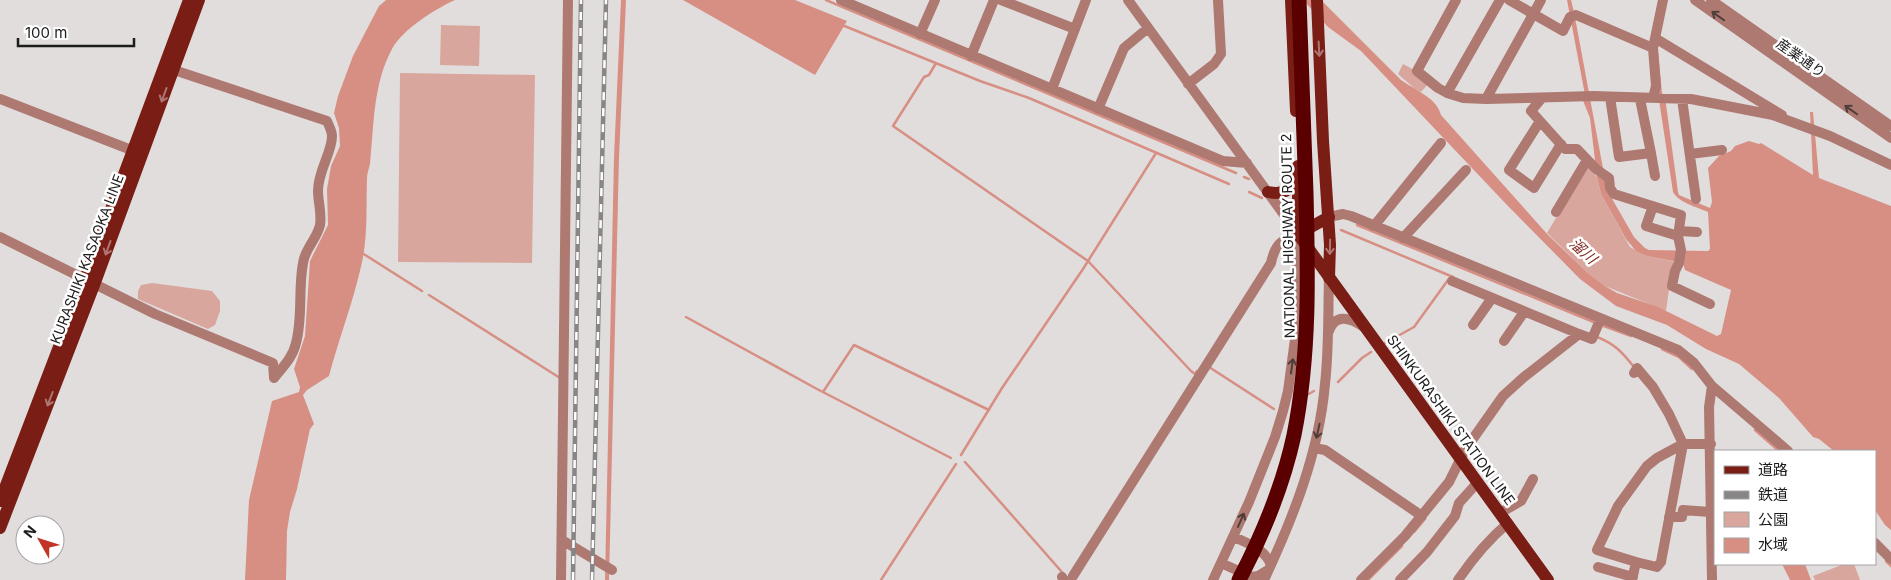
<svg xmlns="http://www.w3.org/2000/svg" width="1891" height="580" font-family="Inter,'Noto Sans JP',sans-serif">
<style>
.green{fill:#d8a69d}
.water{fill:#d78f84}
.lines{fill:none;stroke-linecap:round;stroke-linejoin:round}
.stream{stroke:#d78f84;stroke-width:2.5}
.minor{stroke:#ae7971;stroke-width:10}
.major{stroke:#791d15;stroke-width:12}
.highway{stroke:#5a0000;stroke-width:15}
.rail-casing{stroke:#878585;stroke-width:4.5}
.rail{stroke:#fff;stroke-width:2.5;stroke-dasharray:8;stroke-linecap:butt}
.oneway{stroke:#503d3a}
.oneway2{stroke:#af7773}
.labels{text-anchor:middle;stroke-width:5;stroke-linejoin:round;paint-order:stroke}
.street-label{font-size:14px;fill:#1d1c1c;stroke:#fff}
.water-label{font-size:15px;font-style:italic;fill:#832d24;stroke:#fff}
</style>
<rect width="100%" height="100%" fill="#e1dddd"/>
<path class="green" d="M441,25L480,26L479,66L440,65Z
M1403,64L1414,70L1428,84L1421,92L1414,88L1398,74Z
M400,73L535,75L532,263L398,262Z
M1587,166L1597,177L1601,194L1630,247L1647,256L1676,262L1672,268L1666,311L1605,286L1589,274L1547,233Z
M152,283L212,291L220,301V311L215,325L208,329L138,299V291L141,285Z
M1844,564H1854L1860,580H1815L1813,576Z"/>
<path class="water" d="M386,0H455C435,9 403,29 392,49C373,84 374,125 370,164C369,169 367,173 367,178C366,206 368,235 362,262C354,300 339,338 329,376L307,390L303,395L314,424L310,429L297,489L290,512L287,531L286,580H245L249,500L272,401L299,392L300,387L294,369L305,336L310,261L328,225L327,189L331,166L340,146L339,128L334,113L338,96L353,56L379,6Z
M621,0H626L619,157L609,580H605L614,157Z
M683,0H795L847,21L815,75Z
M1303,0H1321L1401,80C1415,90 1437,98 1441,115L1548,235L1589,274L1605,286L1617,293L1658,307L1717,336L1721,334L1731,290L1685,270L1683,263L1647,256L1636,251L1626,239L1601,194L1597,177L1590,118L1582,98L1585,95L1567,0H1571L1574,12L1607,190L1634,237L1645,248L1649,250L1708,251L1710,249L1708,212C1697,207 1679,203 1673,192L1659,100L1655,54L1658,52L1662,93L1665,97L1678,192L1679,195L1710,208L1712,202L1708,168L1719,156L1731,151L1735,146L1749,141L1759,144L1761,143L1813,175L1810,112H1813L1819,178L1891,206V530L1885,525L1875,510V451H1834L1819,439L1813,437L1779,398L1739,364L1706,349L1667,325L1616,306L1580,279L1507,205L1361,51L1328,27Z
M1782,564H1805L1811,580H1790Z"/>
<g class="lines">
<path class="stream" d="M826,0L1236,173
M842,25L980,81L1029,98L1229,184
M936,63L929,75L924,77L893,126L1088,261L1191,371L1195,374L1197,371
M1244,177L1249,179
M1249,192L1262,198
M1357,225L1596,323
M1341,230L1453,277
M362,253L422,291
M429,295L560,378
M686,317L817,389L951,458
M1601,325L1631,336
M1597,337C1615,344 1622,352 1634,367
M1385,343L1414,327L1448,280
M1662,349L1679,357L1692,369
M1209,367L1274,409
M1338,382L1362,358L1371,352
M823,392L854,345L989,410
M1307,395L1314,391
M1755,430L1779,451
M961,455L1002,388L1083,269L1156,153
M965,462L1069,580
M1414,532L1425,519
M1886,561L1891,566
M881,580L956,464
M1368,580L1402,546"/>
<path class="minor" d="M841,0L1223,161L1247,163
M1001,0L1075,29
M1128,0L1298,234L1296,332L1288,391L1283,411L1275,437L1249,502L1213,580
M1500,0L1447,93L1463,98L1486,99L1593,96L1691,99L1773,115L1830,136L1891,165
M1509,0L1563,31L1570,17L1576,15L1653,48
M1695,0L1891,138
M1711,0L1891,126
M920,34L935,0
M1655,38L1782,115
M971,56L994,0
M169,66L174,70L327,121C329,126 332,131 332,136C332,153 318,170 318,191C318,202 322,213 320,225C317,239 305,248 303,263C298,289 303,317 296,343C293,357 283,367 274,378
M1188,84L1214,64L1221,54L1218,0
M1052,89L1086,0
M1447,93L1438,88L1417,71L1456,0
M1610,97L1619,157L1651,153L1640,99
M1653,98L1656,86L1653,48L1663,0
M0,99L139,153
M1486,99L1541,0
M1541,99L1531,111L1565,149H1577L1596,169L1609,178L1610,188L1614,194L1681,215L1678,236L1681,250L1679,263L1675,271L1672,286L1710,304
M1682,99L1696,199
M1098,109L1124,48L1148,28
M1540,121L1509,170L1534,188L1561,144
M1651,153L1655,176
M1690,154L1722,150
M1653,206L1646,226L1678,236
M1556,212L1587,160
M1329,217L1343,214L1351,216L1678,350L1694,363L1712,386L1788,451
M1374,226L1441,143
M1679,231L1697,232
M0,237L155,314L273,363L274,378
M1403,238L1466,170
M1452,281L1579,334
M1473,325L1492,298
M1329,331C1335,314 1349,317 1362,326
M1504,341L1524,312
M1634,373L1637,368L1653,387L1669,414L1683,444L1661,562L1657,567L1636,562
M1314,448L1325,450L1422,516
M1500,513L1521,501L1533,479
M1669,517H1682L1683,510L1710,512
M1234,537C1249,544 1265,549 1271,565
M562,540L612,570
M1875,543L1891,559
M1221,563L1252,577L1258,576L1268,570
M1598,567L1633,577
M1073,576L1271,263C1275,244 1280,241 1298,234
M1062,577L1064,580
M561,580L568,0
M1264,580C1293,518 1319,453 1325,384C1329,349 1328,313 1329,278
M1361,580L1405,536L1449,482L1465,450L1503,396L1524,377L1579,334L1592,339L1600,320
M1400,580L1427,552L1455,516L1459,503L1478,482
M1458,580C1473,558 1488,540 1508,523
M1632,580L1636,562L1597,550L1618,506L1647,466L1657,458L1683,444H1711
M1712,580L1709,407L1712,386"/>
<path class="major" d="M1291,0L1296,111
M1317,0L1323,141L1330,245L1329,278
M1298,166V234L1548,580
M1268,192C1282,195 1290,191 1298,178
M1300,233L1329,217
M0,501L85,279L189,0
M0,528L94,285L199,0"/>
<path class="highway" d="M1239,580C1263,534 1283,486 1294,435C1310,355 1308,274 1306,193C1304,129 1301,64 1299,0"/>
<defs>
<path id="rail" d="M573,580L581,0
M592,580L606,0"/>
</defs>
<use href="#rail" class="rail-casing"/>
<use href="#rail" class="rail"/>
</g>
<defs><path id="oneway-shaft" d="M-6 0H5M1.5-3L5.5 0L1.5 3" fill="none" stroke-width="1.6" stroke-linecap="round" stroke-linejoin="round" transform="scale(1.25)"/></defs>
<g class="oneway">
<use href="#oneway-shaft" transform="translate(1718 16) rotate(-145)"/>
<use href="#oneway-shaft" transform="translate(1851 110) rotate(-145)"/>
<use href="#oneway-shaft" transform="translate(1292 366) rotate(-82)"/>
<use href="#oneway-shaft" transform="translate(1318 431) rotate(102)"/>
<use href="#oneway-shaft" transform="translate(1241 520) rotate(-66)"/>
</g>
<g class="oneway2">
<use href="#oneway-shaft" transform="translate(1319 49) rotate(87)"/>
<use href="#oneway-shaft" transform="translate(164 95) rotate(110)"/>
<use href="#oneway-shaft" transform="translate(1330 247) rotate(91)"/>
<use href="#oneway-shaft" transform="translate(108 248) rotate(110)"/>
<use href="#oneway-shaft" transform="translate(50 399) rotate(111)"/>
</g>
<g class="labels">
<g class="street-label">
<text transform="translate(1801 58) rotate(35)" y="5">産業通り</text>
<text transform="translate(1288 236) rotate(-91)" y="5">NATIONAL HIGHWAY ROUTE 2</text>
<text transform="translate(87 259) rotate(-69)" y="5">KURASHIKI KASAOKA LINE</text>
<text transform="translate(1451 420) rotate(54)" y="5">SHINKURASHIKI STATION LINE</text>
</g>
<g class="water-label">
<text transform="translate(1583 251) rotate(42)" y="5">溜川</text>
</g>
</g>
<rect x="1714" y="450" width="162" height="115" fill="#ffffff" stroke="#a5a4a4"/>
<rect x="1724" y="466" width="25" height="8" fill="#791d15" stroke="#a5a4a4"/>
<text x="1758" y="475" font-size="15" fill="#1d1c1c">道路</text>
<rect x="1724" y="491" width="25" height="8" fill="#878585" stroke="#a5a4a4"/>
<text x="1758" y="500" font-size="15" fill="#1d1c1c">鉄道</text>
<rect x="1724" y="512" width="25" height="15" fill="#d8a69d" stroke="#a5a4a4"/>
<text x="1758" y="525" font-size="15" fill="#1d1c1c">公園</text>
<rect x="1724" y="538" width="25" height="15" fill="#d78f84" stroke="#a5a4a4"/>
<text x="1758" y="550" font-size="15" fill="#1d1c1c">水域</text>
<g transform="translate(40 540) rotate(309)"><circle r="24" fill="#ffffff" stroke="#a5a4a4"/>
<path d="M0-4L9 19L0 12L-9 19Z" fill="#c13427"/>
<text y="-8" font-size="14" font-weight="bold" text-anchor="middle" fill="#1d1c1c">N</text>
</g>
<path d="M18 38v8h116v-8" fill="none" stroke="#1d1c1c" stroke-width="2.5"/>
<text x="25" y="38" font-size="15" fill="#1d1c1c" stroke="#ffffff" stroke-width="4" paint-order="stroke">100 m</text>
</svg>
